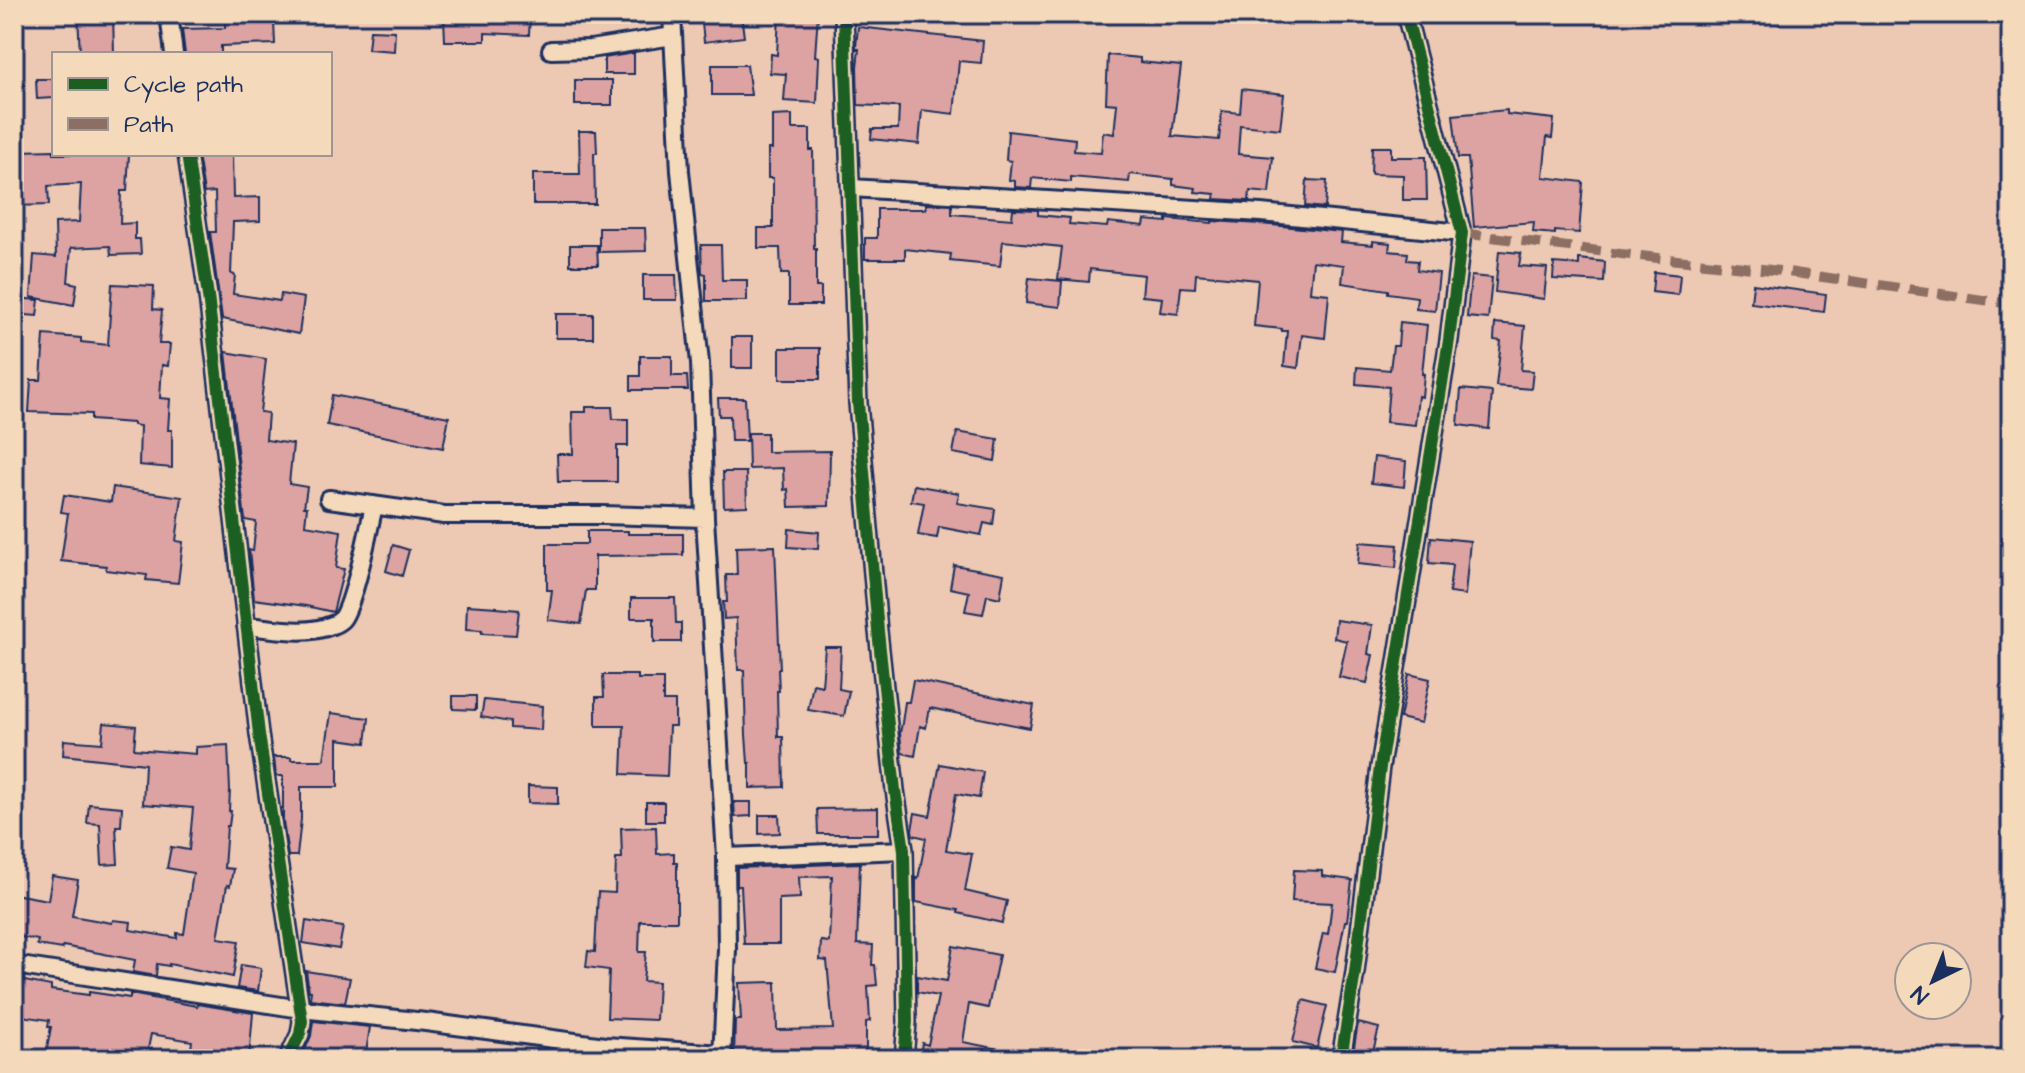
<svg xmlns="http://www.w3.org/2000/svg" width="2025" height="1073" font-family="'Architects Daughter',sans-serif">
<style>
.building{fill:#dda3a2;stroke:#1b2f5e;stroke-width:2}
.lines{fill:none;stroke-linecap:round;stroke-linejoin:round}
.minor-casing{stroke:#1b2f5e;stroke-width:22}
.minor{stroke:#f4d9bb;stroke-width:16}
.quiet{stroke:#8d6e63;stroke-width:10;stroke-dasharray:20 10;stroke-linecap:butt}
.cycleway-casing{stroke:#f4d9bb;stroke-width:17}
.cycleway{stroke:#1b5e20;stroke-width:12}
</style>
<rect width="100%" height="100%" fill="#edc9b4"/>
<filter id="ink" filterUnits="userSpaceOnUse"><feTurbulence type="fractalNoise" baseFrequency=".0125" numOctaves="2"/><feDisplacementMap in="SourceGraphic" scale="16" xChannelSelector="R" yChannelSelector="G"/><feConvolveMatrix kernelMatrix="1 2 1 2 8 2 1 2 1" color-interpolation-filters="sRGB"/></filter>
<g filter="url(#ink)">
<path class="building" d="M78,14H113L114,54H80Z
M504,14H530L529,35L485,33V41H445L444,17H504Z
M701,14H741L744,37L704,42Z
M779,14H818L815,56L819,57L817,103L784,101L786,74L770,73L771,54L777,55Z
M265,20V22H274L275,44L221,46V54H185L182,29L225,28V21Z
M858,27L983,41L981,63L959,61L954,114L922,110L919,144L871,139L872,129H898L899,107L858,105L857,67L859,49H856V47Z
M370,30L395,31L394,51L368,49Z
M634,53V74H604V58Z
M1108,55L1140,58V62L1181,66L1172,136L1219,140L1222,111L1240,113L1242,89L1284,94L1280,129L1240,125L1238,154L1273,157L1269,193L1250,191L1249,201L1214,199L1215,194L1195,192L1196,188L1173,185V179L1130,174L1129,182L1071,177V182L1032,178L1031,188L1015,187V181L1009,180L1011,161L1006,160L1008,131L1075,139L1074,151L1101,153L1103,132L1114,134L1117,104L1106,103Z
M712,65H747L751,95H712Z
M36,79H54V98L37,99Z
M575,80H612V105H575Z
M1507,110V114L1554,119L1552,138L1547,137L1543,177L1583,182L1579,233L1555,231V234L1533,232L1534,222L1474,227L1468,158H1458L1453,115Z
M792,115V129H810V150H813L814,249H816V287H821V305H789V274H781L780,248H758V228H773V178H768V149H772V116Z
M579,131H596L597,153H594L595,204H533V174H580Z
M1372,147H1391V157H1426L1427,200H1403V175L1371,174Z
M54,150V154H129L127,191H121L120,224L135,223V239H140L141,254L111,255L110,246L71,248L68,282L77,284L74,305L31,297L34,255L56,257L55,223L79,222L81,184L48,186L49,205L14,206V185H21L20,151Z
M198,154H232L233,198L260,197V221L233,222L231,274L235,275L233,294L280,301L281,294L304,298L299,334L222,319L210,232H216L215,192L204,193Z
M1307,180L1327,181L1325,208L1305,206Z
M926,204L952,205V214L1012,219L1013,209L1038,210V215L1070,218L1069,224L1107,227L1108,222L1144,226L1145,220L1167,222V219L1212,223V221L1260,224L1342,232L1341,242L1373,245V241L1390,243L1389,251L1408,253L1407,260L1418,261L1417,270L1439,273L1435,311L1416,309L1417,297L1388,293V290L1342,283L1344,265L1313,261L1310,292L1329,294L1325,338L1302,335L1298,368L1284,366L1287,331H1282V329L1254,326L1258,280L1196,274L1195,288L1181,287L1178,314L1160,312L1162,298L1142,296L1144,275L1090,269L1089,282L1058,279L1062,247L1003,241L1000,266L950,261L951,254L905,249V259H865V238H877V209H926Z
M599,228H645L646,251L599,252Z
M570,245H597L598,265H570Z
M701,245H721L722,280H747V301H706V274L702,273Z
M1499,251L1521,253L1519,266L1547,268L1544,299L1495,292Z
M1579,259L1605,262L1604,282L1553,279L1554,263L1579,265Z
M1654,272L1680,275L1678,295L1652,292Z
M643,275H676L677,300H643Z
M1471,276L1492,278L1488,319L1467,317Z
M1029,278L1062,281L1060,307L1026,303Z
M112,284L154,286L153,309L162,310L159,344H170L168,366L162,365L160,398L170,399L168,430H172V468L139,465L140,426L133,425V423L91,420V414L29,412L31,380H41L44,335L81,338V342L108,345Z
M1753,284L1826,294L1824,312L1751,303Z
M14,298L39,300L37,316L14,314Z
M556,314H593V338H556Z
M1400,322L1427,325L1422,374H1424L1422,397L1418,396L1415,425L1386,422L1389,387L1356,384L1357,367L1390,370L1393,346H1398Z
M1495,323L1525,326L1521,370L1533,371L1531,389L1496,386L1501,341L1494,340Z
M732,337H752V368H732Z
M780,348H820V379H780Z
M226,352L266,359L260,412L268,413L266,440L293,444L289,484L307,487L304,507H307L305,525L341,531L336,568L344,569L333,612L306,606L254,599L249,550L253,551L256,522L245,520Z
M640,356H672V376H687L688,390H631V376H640Z
M1461,389L1492,392L1489,429L1458,425Z
M332,395L449,417L443,448L327,425Z
M718,398H745L747,441H731L730,416H719Z
M586,407H612L613,419H628V446H617V482H558L557,454H573L572,412H586Z
M957,432L998,439L995,461L953,453Z
M748,433H767V452L830,451L829,506L789,507L788,489L784,490L783,468L749,469Z
M1374,457L1406,461L1404,487L1371,483Z
M723,472H746L747,506L724,507Z
M914,485L959,493L957,503L995,509L993,525L984,523L981,535L939,527L937,538L918,535L924,503L911,501Z
M113,487L182,497L176,541L183,542L178,583L146,580L147,575L106,570V566L61,561L68,513L61,512L64,495L111,502Z
M789,529L819,532L818,549L788,547Z
M587,531H628V534H683V555L595,556V590H586L581,624L548,620L552,590H547V544H587Z
M1431,537L1470,541L1465,595L1449,593L1452,565L1429,563Z
M1360,542L1398,545L1396,568L1358,564Z
M393,545L409,550L402,576L386,571Z
M775,546L780,669H778L779,691H777L778,737H783L784,787L750,788V763H748L746,735L744,670H738L736,618L724,619L723,602H727L726,575H737L736,547Z
M954,565L1004,574L1000,598L987,595L983,614L965,611L969,592L950,588Z
M631,598H675L676,623H681V642H654V618H631Z
M467,605L497,607V608L519,610L516,635L482,633V630L466,629Z
M1336,620L1372,625L1368,654L1373,655L1367,683L1339,677L1347,641L1334,638Z
M825,647H841L839,689L849,691L844,716L808,710L813,684L822,686Z
M1409,674L1430,679L1421,723L1400,718Z
M603,675H638V679H663V701H675V726H669L667,776L622,774L624,726H596V697H604Z
M913,680L1034,705L1030,728L930,708L926,728L920,726L915,756L902,753L900,733L902,723L905,702H909Z
M453,696H476V710L453,709Z
M484,700L542,706L541,730L510,728V722L481,717Z
M331,713L369,718L366,743L338,739V787H301V819L297,856H288L283,821V776H276L274,757H291V760H324Z
M104,723L136,726L134,749L196,754V747L228,745L230,790L229,811H231L229,826H227L224,868L233,869L230,886L227,885L218,938L239,941L233,977L169,964V966L157,964L156,976L133,972L135,960L63,946L62,949L37,945L38,940L14,936V894L48,900L52,876L78,880L72,916L112,923L113,920L131,922L130,930L177,938V933L184,934L193,873L167,868L171,847L189,850L193,808L143,804L145,764L63,755L64,740L102,743Z
M940,764L983,772L979,798L956,794L946,850L972,854L965,891L1007,901L1002,923L958,913V910L916,902V878L918,879L926,838L913,835L912,830L915,813L930,816Z
M528,786L558,787V804L528,803Z
M646,802H664V821H646Z
M734,802H751V816L735,817Z
M89,804L122,807L121,826H116L118,864L102,865L100,824L87,823Z
M878,808V834H818L817,809Z
M759,815H779L780,833L759,834Z
M656,827L657,854L674,853V862H677V921H640L639,952H646L643,981L658,982L656,1020L607,1018L609,970L586,967L588,951L595,952L598,892L615,893L616,858H622L621,828Z
M860,863L857,944L873,945L872,965H875L877,985L868,986L870,1021L866,1022V1056L814,1055L815,1059H734L735,1020H741L739,983L776,982L777,1030L833,1029L827,961L820,960L821,941L829,942L832,876L799,877L800,898L779,899V944H744L741,886H737V868Z
M1294,870L1322,871V876L1352,880L1347,921H1345L1335,972L1315,968L1323,933L1328,934L1332,903L1292,901Z
M306,921L343,927L339,949L303,943Z
M953,946L999,955L988,1008L969,1004L963,1042L1014,1052L1013,1059H919L922,1043L928,1045L938,996L917,992V976L947,981Z
M241,965L261,968L258,991L237,988Z
M306,971L350,978L345,1003L310,999L311,991H309Z
M14,979L51,986V990L89,995V992L130,998V994L197,1006V1004L253,1013L249,1059H195L197,1050L191,1049L192,1041L151,1034L146,1059H45L51,1027H48L49,1020L14,1015Z
M1303,1000L1327,1006L1317,1048L1293,1042Z
M313,1021L370,1027L365,1059L304,1052L311,1036Z
M1358,1023L1379,1028L1371,1059H1352Z"/>
<g class="lines">
<defs>
<path id="minor" d="M169,14L174,54
M672,14L680,171L700,363L705,518L726,857L727,949L722,1059
M844,14L858,403L878,631L895,790L904,850L907,1022L904,1059
M551,50L590,49L673,36
M187,154L208,296L259,734L302,1021L300,1034L288,1059
M851,188L1261,213L1462,233
M329,499L444,515H603L705,518
M246,626C273,628 306,636 332,625C335,624 340,621 342,619C354,604 369,528 374,505
M726,857L904,850
M14,965L301,1009L426,1022L605,1046L722,1054
M1341,1059L1355,972L1380,767L1449,340L1462,233L1406,14"/>
</defs>
<use href="#minor" class="minor-casing"/>
<use href="#minor" class="minor"/>
<path class="quiet" d="M1462,233L1621,254L1781,271L2011,304"/>
<defs>
<path id="cycleway" d="M844,14L858,403L878,631L895,790L904,850L907,1022L904,1059
M187,154L208,296L259,734L302,1021L300,1034L288,1059
M1341,1059L1355,972L1380,767L1449,340L1462,233L1406,14"/>
</defs>
<use href="#cycleway" class="cycleway-casing"/>
<use href="#cycleway" class="cycleway"/>
</g>
</g>
<rect width="2025" height="1073" fill="none" stroke="#f4d9bb" stroke-width="48"/>
<rect x="24" y="24" width="1977" height="1025" fill="none" stroke="#1b2f5e" stroke-width="3" filter="url(#ink)"/>
<rect x="52" y="52" width="280" height="104" fill="#f4d9bb" stroke="#9d9596" stroke-width="2"/>
<rect x="68" y="78" width="40" height="12" fill="#1b5e20" stroke="#9d9596" stroke-width="2"/>
<text x="124" y="92" font-size="24" fill="#1b2f5e">Cycle path</text>
<rect x="68" y="118" width="40" height="12" fill="#8d6e63" stroke="#9d9596" stroke-width="2"/>
<text x="124" y="132" font-size="24" fill="#1b2f5e">Path</text>
<g transform="translate(1933 981) rotate(223)"><circle r="38" fill="#f4d9bb" stroke="#9d9596" stroke-width="2"/>
<path d="M0-6L14 30L0 20L-14 30Z" fill="#1b2f5e"/>
<text y="-12" font-size="22" font-weight="bold" text-anchor="middle" fill="#1b2f5e">N</text>
</g>
</svg>
